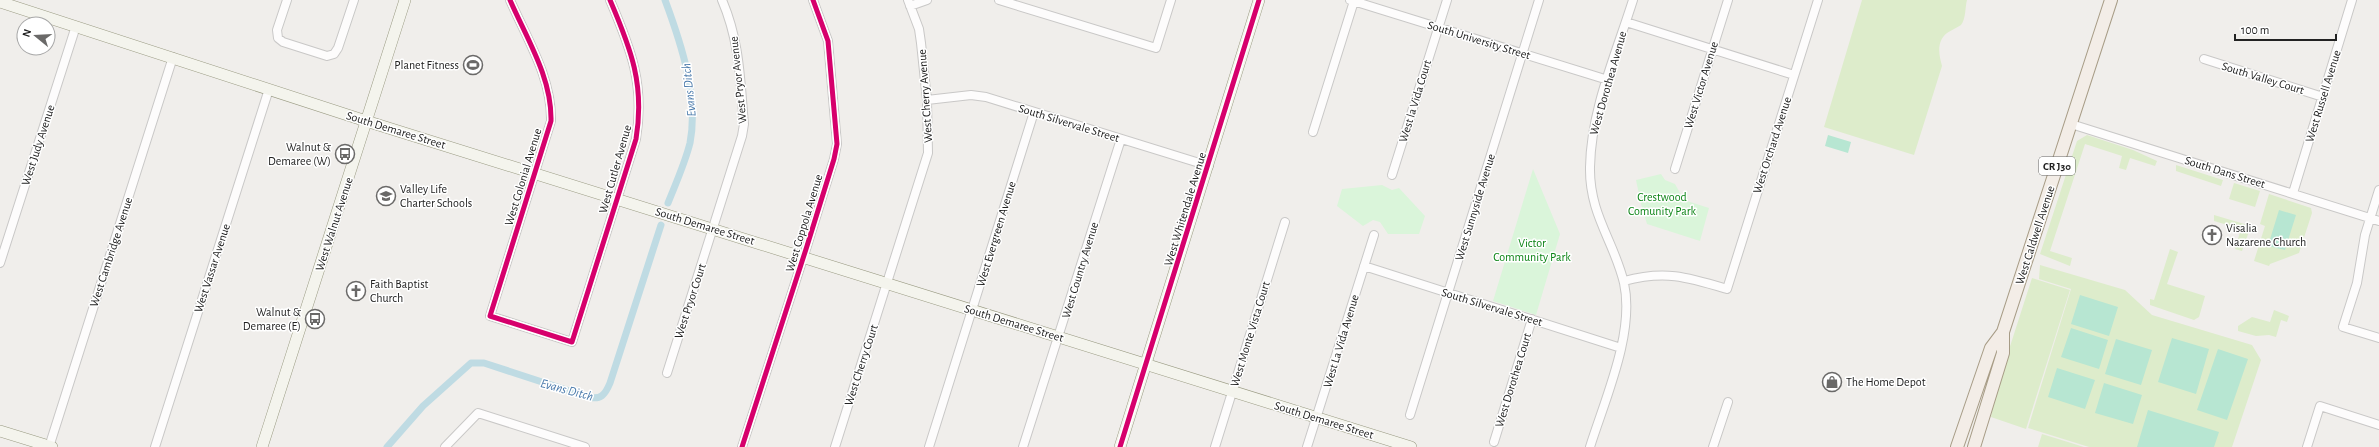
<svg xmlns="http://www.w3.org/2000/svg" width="2379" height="447" font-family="'Alegreya Sans',sans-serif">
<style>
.grass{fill:#ddeccb}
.park{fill:#daf5da}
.pitch{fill:#b7e6d2}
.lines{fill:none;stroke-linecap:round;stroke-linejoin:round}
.canal{stroke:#bfdbe3;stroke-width:7}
.street-casing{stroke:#c9c8c7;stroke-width:10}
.secondary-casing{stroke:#999a82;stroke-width:12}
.primary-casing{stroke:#a79c86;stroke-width:14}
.street{stroke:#fdfcfc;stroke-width:8}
.secondary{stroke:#f4f4ed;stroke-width:11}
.primary{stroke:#f3ede7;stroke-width:12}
.cycleway-casing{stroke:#fff;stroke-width:8}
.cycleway{stroke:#d6006c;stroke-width:5}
.labels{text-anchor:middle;stroke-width:3;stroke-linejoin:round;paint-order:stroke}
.shield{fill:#fff;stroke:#646464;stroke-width:1}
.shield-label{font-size:11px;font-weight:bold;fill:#222}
.street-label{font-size:12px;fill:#222;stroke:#fff}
.poi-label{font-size:12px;fill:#222;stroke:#fff;text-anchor:start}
.park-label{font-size:12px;fill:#0c8416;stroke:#fff}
.water-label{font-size:13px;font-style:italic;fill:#4a7aab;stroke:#fff}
</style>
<rect width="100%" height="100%" fill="#f0eeeb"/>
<path class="grass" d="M1862,0H1967C1965,7 1966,19 1961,25C1957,28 1951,30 1947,33C1936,42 1939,55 1942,66L1914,155L1824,127Z
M2087,135L2133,150L2157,161L2155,166L2130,158L2126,170L2119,168L2122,156L2085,144L2050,251L2072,258L2070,266L2040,254L2077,141Z
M2176,165L2223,180L2221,186L2176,171Z
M2234,183L2260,191L2255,207L2229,199Z
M2269,194L2311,208L2312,213L2299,253L2270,264L2269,266L2254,261L2265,226L2260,224Z
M2214,215L2251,226L2242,251L2235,249L2241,229L2214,221Z
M2170,249L2178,252L2167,284L2205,296L2199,317L2194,320L2150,305V299L2154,300Z
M2040,265L2125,290L2152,315L2252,345L2261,360L2232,447H2089L2028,428L2071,289L2039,279Z
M2032,278L2070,290L2026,429L1991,417L1995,393Z
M2274,310L2289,316L2287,322L2281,320L2276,337L2269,335L2256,336L2238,331V326L2252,317L2270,322Z
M2042,434L2084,447H2038Z"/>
<path class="park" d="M1533,169L1560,234L1536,315L1493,301Z
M1661,174L1665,180L1675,184L1684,200L1709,208L1700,241L1647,224L1641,204L1636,180Z
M1382,185L1392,190L1399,188L1425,216L1419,234H1388L1380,222L1373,220L1363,226L1337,206L1342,189Z"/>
<path class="pitch" d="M1828,135L1851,142L1848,153L1825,146Z
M2279,210L2296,215L2285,250L2268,246Z
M2080,295L2118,307L2109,336L2071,324Z
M2071,328L2108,340L2099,369L2061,357Z
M2172,338L2209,349L2196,394L2158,382Z
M2116,339L2152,350L2141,385L2105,374Z
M2218,349L2248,359L2227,420L2197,410Z
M2057,368L2095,380L2085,409L2048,397Z
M2104,383L2142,395L2133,424L2095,413Z
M2148,410L2219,432L2214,447H2137Z"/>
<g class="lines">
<path class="canal" d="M665,0C681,43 699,97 690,143C685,163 676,183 668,203
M387,447L423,406L471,363H484L588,397C601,400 605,395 610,383L661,225"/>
<defs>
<path id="street" d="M287,0L277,30L278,38L283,42L327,56L334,54L338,48L354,0
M510,0C527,39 552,78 551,121L490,316L572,342L636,139C645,85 631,49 610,0
M999,0L1156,48L1171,0
M1350,0L1608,80
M910,6L927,0
M1626,22L1794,75
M2204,59L2323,97
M927,100L971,95L986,97L1209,166
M2071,124L2379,221
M1313,132L1354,1
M1675,169L1728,0
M1392,175L1447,0
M2379,190L2365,235L2357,283L2343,327L2379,338
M2293,193L2352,0
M0,263L76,26
M1364,266L1621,348
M1624,281C1665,270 1687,277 1727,289L1818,0
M667,373L742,136L744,124C740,80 740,42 722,0
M1410,415L1539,0
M1494,442L1532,319
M49,447L173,57
M155,447L269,89
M445,447L478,413L585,447
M742,447L807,246L834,159L837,144L828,41L813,0
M835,447L928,153L927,100L921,43L919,29L908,0
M929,447L1034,112
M1023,447L1121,139
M1215,447L1285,222
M1307,447L1374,235
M1590,447C1605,399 1635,333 1624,283C1614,241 1589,214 1590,167C1591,110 1616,54 1633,0
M1713,447L1728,402
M2307,447L2320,406L2379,425"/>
<path id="secondary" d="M0,2L366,121L1411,447
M0,431L52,447
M262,447L405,0
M1120,447L1259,0"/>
<path id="primary" d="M1957,447L1991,348L2003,332
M1974,447L2003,353V332L2111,0"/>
</defs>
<use href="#street" class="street-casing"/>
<use href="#secondary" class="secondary-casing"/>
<use href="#primary" class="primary-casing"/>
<use href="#street" class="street"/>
<use href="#secondary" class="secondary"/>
<use href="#primary" class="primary"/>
<defs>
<path id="cycleway" d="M510,0C527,39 552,78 551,121L490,316L572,342L636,139C645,85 631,49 610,0
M742,447L807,246L834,159L837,144L828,41L813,0
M1120,447L1259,0"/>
</defs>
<use href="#cycleway" class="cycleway-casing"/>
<use href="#cycleway" class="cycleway"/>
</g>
<defs>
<symbol id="stadium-ring" viewBox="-11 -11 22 22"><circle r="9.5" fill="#fff" stroke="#6a6968" stroke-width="1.5"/><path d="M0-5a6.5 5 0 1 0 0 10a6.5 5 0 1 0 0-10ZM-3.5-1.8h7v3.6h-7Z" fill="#6a6968"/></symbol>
<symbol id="bus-ring" viewBox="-11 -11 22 22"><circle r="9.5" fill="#fff" stroke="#6a6968" stroke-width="1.5"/><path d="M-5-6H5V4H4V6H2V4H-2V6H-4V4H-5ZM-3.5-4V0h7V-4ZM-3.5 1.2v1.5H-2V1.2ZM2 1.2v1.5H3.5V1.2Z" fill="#6a6968"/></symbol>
<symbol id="school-ring" viewBox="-11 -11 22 22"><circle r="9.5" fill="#fff" stroke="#6a6968" stroke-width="1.5"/><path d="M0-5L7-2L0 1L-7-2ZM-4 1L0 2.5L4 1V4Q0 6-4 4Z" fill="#6a6968"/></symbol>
<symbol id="church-ring" viewBox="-11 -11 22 22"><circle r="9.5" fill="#fff" stroke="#6a6968" stroke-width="1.5"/><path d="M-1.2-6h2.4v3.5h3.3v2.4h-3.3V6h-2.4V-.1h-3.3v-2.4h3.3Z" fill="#6a6968"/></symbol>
<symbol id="shop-ring" viewBox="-11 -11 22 22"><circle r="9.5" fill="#fff" stroke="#6a6968" stroke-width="1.5"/><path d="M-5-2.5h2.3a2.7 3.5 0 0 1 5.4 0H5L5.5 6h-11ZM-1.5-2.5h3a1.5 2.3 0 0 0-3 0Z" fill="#6a6968"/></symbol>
</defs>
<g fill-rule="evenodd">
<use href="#stadium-ring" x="462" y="54" width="22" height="22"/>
<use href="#bus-ring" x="334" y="143" width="22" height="22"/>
<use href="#school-ring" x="375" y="185" width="22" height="22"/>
<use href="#church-ring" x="2201" y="224" width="22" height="22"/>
<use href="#church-ring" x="345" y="280" width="22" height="22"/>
<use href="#bus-ring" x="304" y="308" width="22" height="22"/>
<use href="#shop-ring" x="1821" y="371" width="22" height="22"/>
</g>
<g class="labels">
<rect class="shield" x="2039" y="157" width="36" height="18" rx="3"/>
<g class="shield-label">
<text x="2057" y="170">CR J30</text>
</g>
<g class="street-label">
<text transform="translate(1479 40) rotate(17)" y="4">South University Street</text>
<text transform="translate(2263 78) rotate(17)" y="4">South Valley Court</text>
<text transform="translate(738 80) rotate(-96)" y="4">West Pryor Avenue</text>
<text transform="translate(1608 83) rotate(-74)" y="4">West Dorothea Avenue</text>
<text transform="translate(1701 85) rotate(-73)" y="4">West Victor Avenue</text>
<text transform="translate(925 96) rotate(-94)" y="4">West Cherry Avenue</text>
<text transform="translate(2323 96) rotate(-73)" y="4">West Russell Avenue</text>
<text transform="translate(1415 101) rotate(-73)" y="4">West la Vida Court</text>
<text transform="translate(1069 123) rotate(17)" y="4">South Silvervale Street</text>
<text transform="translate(396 130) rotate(17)" y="4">South Demaree Street</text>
<text transform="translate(38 145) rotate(-72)" y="4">West Judy Avenue</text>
<text transform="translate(1772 145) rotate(-72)" y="4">West Orchard Avenue</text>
<text transform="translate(615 169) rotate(-74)" y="4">West Cutler Avenue</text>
<text transform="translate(2225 172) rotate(17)" y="4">South Dans Street</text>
<text transform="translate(523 177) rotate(-73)" y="4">West Colonial Avenue</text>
<text transform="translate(1475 207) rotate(-73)" y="4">West Sunnyside Avenue</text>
<text transform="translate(1185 209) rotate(-73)" y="4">West Whitendale Avenue</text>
<text transform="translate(804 223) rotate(-73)" y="4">West Coppola Avenue</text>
<text transform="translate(334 224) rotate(-72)" y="4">West Walnut Avenue</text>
<text transform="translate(705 226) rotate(17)" y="4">South Demaree Street</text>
<text transform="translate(996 234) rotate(-73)" y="4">West Evergreen Avenue</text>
<text transform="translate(2035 235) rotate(-72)" y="4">West Caldwell Avenue</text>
<text transform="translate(111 252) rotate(-72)" y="4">West Cambridge Avenue</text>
<text transform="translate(212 268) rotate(-72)" y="4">West Vassar Avenue</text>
<text transform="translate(1080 270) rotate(-73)" y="4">West Country Avenue</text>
<text transform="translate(690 301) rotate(-72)" y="4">West Pryor Court</text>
<text transform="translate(1492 307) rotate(17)" y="4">South Silvervale Street</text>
<text transform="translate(1014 323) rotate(17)" y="4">South Demaree Street</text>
<text transform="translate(1250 334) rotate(-73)" y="4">West Monte Vista Court</text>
<text transform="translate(1341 341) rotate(-73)" y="4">West La Vida Avenue</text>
<text transform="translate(861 365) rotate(-72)" y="4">West Cherry Court</text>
<text transform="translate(1513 380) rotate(-73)" y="4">West Dorothea Court</text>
<text transform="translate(1324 420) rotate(17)" y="4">South Demaree Street</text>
</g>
<g class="poi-label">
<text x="459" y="69" text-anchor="end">Planet Fitness</text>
<text x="331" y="151" text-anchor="end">Walnut &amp;<tspan x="331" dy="14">Demaree (W)</tspan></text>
<text x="400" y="193">Valley Life<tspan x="400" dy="14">Charter Schools</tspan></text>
<text x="2226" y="232">Visalia<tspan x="2226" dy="14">Nazarene Church</tspan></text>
<text x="370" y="288">Faith Baptist<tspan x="370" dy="14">Church</tspan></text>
<text x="301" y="316" text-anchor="end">Walnut &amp;<tspan x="301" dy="14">Demaree (E)</tspan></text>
<text x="1846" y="386">The Home Depot</text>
</g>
<g class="park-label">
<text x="1662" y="201">Crestwood<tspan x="1662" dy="14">Comunity Park</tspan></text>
<text x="1532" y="247">Victor<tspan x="1532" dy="14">Community Park</tspan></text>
</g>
<g class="water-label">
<text transform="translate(688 90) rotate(-96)" y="5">Evans Ditch</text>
<text transform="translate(567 389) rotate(15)" y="5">Evans Ditch</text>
</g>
</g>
<g transform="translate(36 36) rotate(288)"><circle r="19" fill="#ffffff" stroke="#a7a7a7"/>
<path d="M0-3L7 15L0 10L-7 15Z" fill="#6a6968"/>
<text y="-6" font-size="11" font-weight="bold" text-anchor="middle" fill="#222222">N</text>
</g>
<path d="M2235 34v6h101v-6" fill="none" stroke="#222222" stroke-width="2"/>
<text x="2241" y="34" font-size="12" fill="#222222" stroke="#ffffff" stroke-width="3" paint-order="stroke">100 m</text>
</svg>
